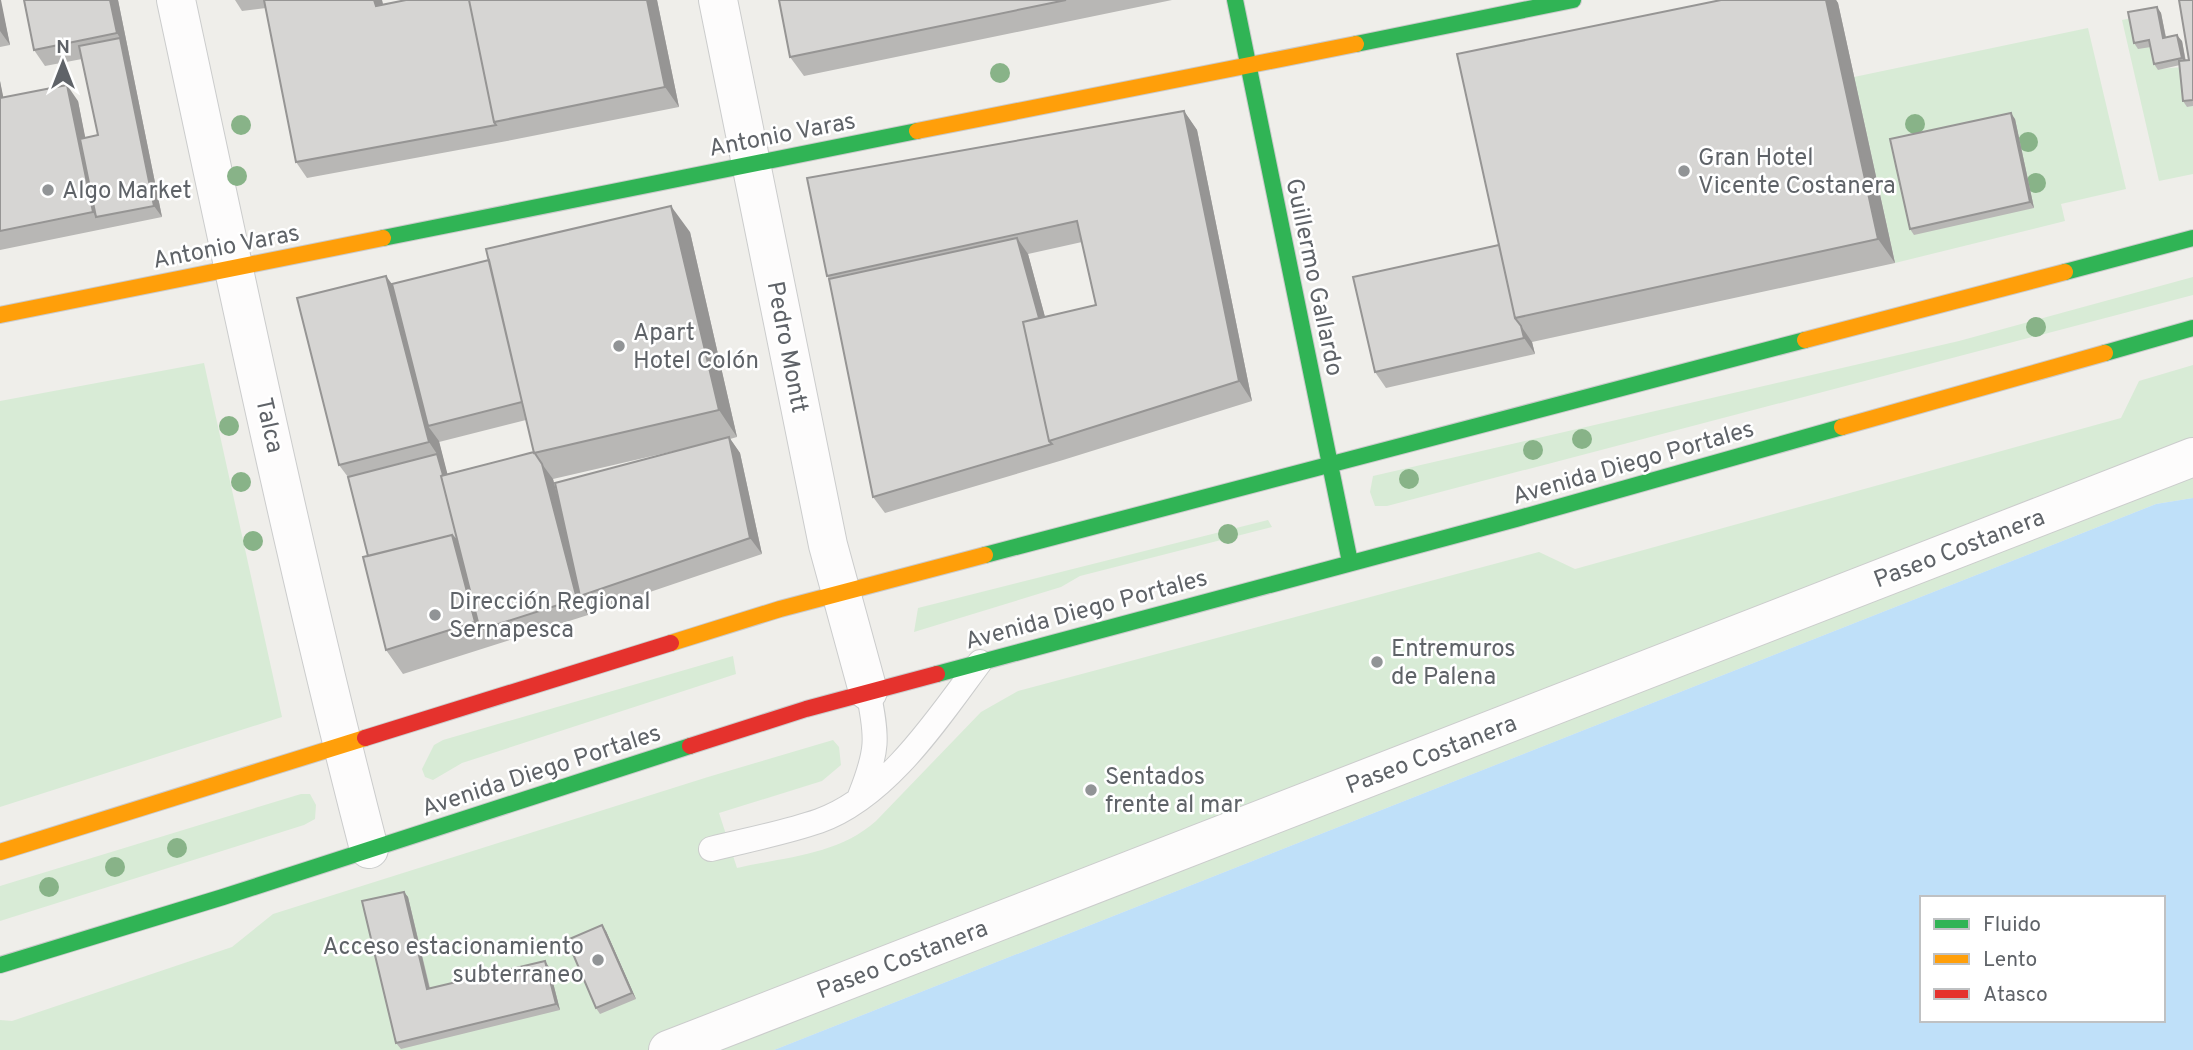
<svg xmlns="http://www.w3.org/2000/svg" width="2193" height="1050" font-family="Overpass,sans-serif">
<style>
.green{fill:#d8ebd6}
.water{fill:#bfe0f9;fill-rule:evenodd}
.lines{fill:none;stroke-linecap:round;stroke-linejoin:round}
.lane-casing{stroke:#cbcccc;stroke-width:26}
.street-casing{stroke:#cbcccc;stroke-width:40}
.fast-casing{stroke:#cacacb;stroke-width:18}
.slow-casing{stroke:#cacacb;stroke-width:18}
.jam-casing{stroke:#cacacb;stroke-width:18}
.lane{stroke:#fdfcfc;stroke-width:24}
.street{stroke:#fdfcfc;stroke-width:38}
.fast{stroke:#30b455;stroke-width:16}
.slow{stroke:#ff9f0a;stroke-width:16}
.jam{stroke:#e5322d;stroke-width:16}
.tree{fill:#88b388}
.wall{fill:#b8b7b5;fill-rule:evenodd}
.shaded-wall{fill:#969594}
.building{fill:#d6d5d3;stroke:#969594;stroke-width:2}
.poi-dot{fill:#919496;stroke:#fff;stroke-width:2.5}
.labels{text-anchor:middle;stroke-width:5;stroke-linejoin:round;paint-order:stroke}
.street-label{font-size:24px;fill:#5f6368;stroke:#fff}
.poi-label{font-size:24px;fill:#5f6368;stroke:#fff;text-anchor:start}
</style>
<rect width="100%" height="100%" fill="#efeeea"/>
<path class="green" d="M2132,18L2154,46L2158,69L2183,67L2187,107L2193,106V174L2159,181L2122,20Z
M2088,28L2126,189L2061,204L2065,221L1895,263L1854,77Z
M2193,277V295L1387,506H1375L1370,492L1373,476L1959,341Z
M204,363L282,717L0,807V401Z
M2193,365V498L2156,504L774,1050H0V1020L12,1021L232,947L273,914L708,777L833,740L839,747L841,765L822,781L719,813L737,868C785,857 838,855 876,821L981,712L1018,691L1539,552L1575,569L2121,418L2139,381Z
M1268,520L1272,527L1080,576L1061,587L914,632L918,608Z
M733,656L736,674L462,763L433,780L425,777L422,769L434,745L443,740Z
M301,794H310L316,805L315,819L304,825L0,921V886Z"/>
<path class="water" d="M2193,498V1050H774L2156,504ZM1922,898H2163V1020H1922Z"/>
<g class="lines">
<defs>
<path id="lane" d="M860,796C878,751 878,738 868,691
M711,849C747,840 784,833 819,821C887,797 939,717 980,662"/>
<path id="street" d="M176,0C237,284 296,568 369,849
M718,0L828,545L868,691
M668,1050L2193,457"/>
<path id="fast" d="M1235,0L1350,562
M1356,44L1573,0
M383,238L917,131
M2065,272L2193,238
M2105,353L2193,328
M985,555L1805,340
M937,674L1516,519L1842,427
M0,965L223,897L690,746"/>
<path id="slow" d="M917,131L1356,44
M0,315L383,238
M1805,340L2065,272
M1842,427L2105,353
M671,643L780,609L985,555
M0,852L365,738"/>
<path id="jam" d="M365,738L671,643
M690,746L806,709L937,674"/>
</defs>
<use href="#lane" class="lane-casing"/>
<use href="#street" class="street-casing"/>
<use href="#fast" class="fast-casing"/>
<use href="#slow" class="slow-casing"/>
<use href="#jam" class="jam-casing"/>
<use href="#lane" class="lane"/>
<use href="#street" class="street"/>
<use href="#fast" class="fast"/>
<use href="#slow" class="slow"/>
<use href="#jam" class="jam"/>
</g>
<g class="tree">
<circle cx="1000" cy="73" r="10"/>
<circle cx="1915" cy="124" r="10"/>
<circle cx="241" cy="125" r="10"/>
<circle cx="2028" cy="142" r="10"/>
<circle cx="237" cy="176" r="10"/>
<circle cx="2036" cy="183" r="10"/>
<circle cx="2036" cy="327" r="10"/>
<circle cx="229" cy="426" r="10"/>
<circle cx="1582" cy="439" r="10"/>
<circle cx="1533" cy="450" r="10"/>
<circle cx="1409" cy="479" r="10"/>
<circle cx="241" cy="482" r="10"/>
<circle cx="1228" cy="534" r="10"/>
<circle cx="253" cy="541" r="10"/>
<circle cx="177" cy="848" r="10"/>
<circle cx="115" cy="867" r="10"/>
<circle cx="49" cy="887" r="10"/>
</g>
<path class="wall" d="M0,0L10,45L0,47Z
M118,0L162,217L0,250V81L3,98L78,101L85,138L98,135L82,59L45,66L34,50Z
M235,0H382L383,5L406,0H657L679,107L507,141L307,178L296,162L266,8L242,11Z
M779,0H1172L804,76L790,57Z
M1721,0H1836L1838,3L1895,263L1532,342L1535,354L1386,388L1375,372L1499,245Z
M2193,0V106L2187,107L2183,101L2180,65L2158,70L2154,64L2151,47L2138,49L2134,43L2157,7L2161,13L2166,37L2182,41L2186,61L2189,60Z
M1184,111L1197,130L1252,401L1063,460L885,513L873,497L829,279L827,276ZM1082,242L1096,305L1045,317L1028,254Z
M2015,119L2034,208L1914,235L1910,229Z
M690,232L737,437L730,439L740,453L762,554L591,612L585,603L588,615L403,674L386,650L368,556L348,477L339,465L386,276L392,284ZM526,420L534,452L447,474L439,442ZM674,451L561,510L553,479Z
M404,892L408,897L430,988L549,967L560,1010L401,1049L396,1043Z
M606,931L636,999L600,1014L596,1008Z"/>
<path class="shaded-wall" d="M0,0H1L10,45L0,31Z
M110,0H118L162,217L154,206L120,38L117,33Z
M374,0H382L387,22L376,6Z
M647,0H657L679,107L665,87Z
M1826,0H1836L1838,3L1895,263L1878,239Z
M2157,7L2161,13L2167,44L2163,38Z
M2177,35L2182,41L2186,64L2182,58Z
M0,81L7,115L0,106Z
M67,85L78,101L101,216L96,217L93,212Z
M1184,111L1197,130L1252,401L1239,381Z
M2011,113L2015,119L2034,208L2030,202Z
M671,206L690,232L737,437L719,410Z
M1017,238L1028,254L1051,339L1040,323Z
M386,276L403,300L428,426L439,441L487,628L480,630L475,622L452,535L437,454L429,442Z
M1521,326L1532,342L1535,354L1524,338Z
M729,437L740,453L762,554L750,538Z
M542,464L553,479L583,595L580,596L585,603L588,615L577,599Z
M404,892L408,897L431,995L427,989Z
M602,925L606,931L636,999L632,993Z
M545,961L549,967L560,1010L556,1004Z"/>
<path class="building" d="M24,0H110L117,33L34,50Z
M264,0H374L376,6L406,0H469L494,122L496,125L296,162Z
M469,0H647L665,87L494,122Z
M779,0H1066L790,57Z
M1721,0H1826L1878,239L1515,318L1457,54Z
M2179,0H2193V100L2183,101L2179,61L2189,60Z
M2157,7L2163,38L2177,35L2182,58L2154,64L2149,40L2134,43L2128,12Z
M120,38L154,206L96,217L80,139L98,135L79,46Z
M67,85L93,212L0,231V98Z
M1184,111L1239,381L1049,441L1023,322L1096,305L1077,221L827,276L807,178Z
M2011,113L2030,202L1910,229L1890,139Z
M671,206L719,410L534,453L486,249Z
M1017,238L1039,318L1023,322L1049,441L1052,444L873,497L829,279Z
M1499,245L1515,318L1521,326L1524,338L1375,372L1353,277Z
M489,260L522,402L428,426L392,284Z
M386,276L429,442L339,465L297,298Z
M729,437L750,538L580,596L555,483Z
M534,452L542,464L577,599L480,630L441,476Z
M437,454L443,475L441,476L458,543L452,535L368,556L348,477Z
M452,535L475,622L386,650L363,557Z
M404,892L427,989L545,961L556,1004L396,1043L362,901Z
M602,925L632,993L596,1008L567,940Z"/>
<g class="poi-dot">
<circle cx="1684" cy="171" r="7"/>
<circle cx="48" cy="190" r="7"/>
<circle cx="619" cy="346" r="7"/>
<circle cx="435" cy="615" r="7"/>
<circle cx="1377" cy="662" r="7"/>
<circle cx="1091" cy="790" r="7"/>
<circle cx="598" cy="960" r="7"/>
</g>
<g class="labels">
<g class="street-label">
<text transform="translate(782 134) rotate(-11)" y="8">Antonio Varas</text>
<text transform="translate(226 246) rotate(-11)" y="8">Antonio Varas</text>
<text transform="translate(1315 277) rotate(78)" y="8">Guillermo Gallardo</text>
<text transform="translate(788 347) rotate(79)" y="8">Pedro Montt</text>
<text transform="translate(270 425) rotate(77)" y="8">Talca</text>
<text transform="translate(1633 462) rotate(-16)" y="8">Avenida Diego Portales</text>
<text transform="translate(1959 548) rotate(-21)" y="8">Paseo Costanera</text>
<text transform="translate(1086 609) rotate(-15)" y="8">Avenida Diego Portales</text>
<text transform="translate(1431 754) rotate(-21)" y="8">Paseo Costanera</text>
<text transform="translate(541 770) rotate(-18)" y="8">Avenida Diego Portales</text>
<text transform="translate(902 959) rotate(-21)" y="8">Paseo Costanera</text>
</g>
<g class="poi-label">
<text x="1698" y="165">Gran Hotel<tspan x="1698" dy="28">Vicente Costanera</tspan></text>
<text x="62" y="198">Algo Market</text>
<text x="633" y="340">Apart<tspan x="633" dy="28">Hotel Colón</tspan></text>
<text x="449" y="609">Dirección Regional<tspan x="449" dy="28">Sernapesca</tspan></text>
<text x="1391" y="656">Entremuros<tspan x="1391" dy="28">de Palena</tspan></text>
<text x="1105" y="784">Sentados<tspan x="1105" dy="28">frente al mar</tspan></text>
<text x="584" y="954" text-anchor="end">Acceso estacionamiento<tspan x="584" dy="28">subterraneo</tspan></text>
</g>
</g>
<rect x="1920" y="896" width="245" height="126" fill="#ffffff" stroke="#bfc1c3" stroke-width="2"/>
<rect x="1934" y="919" width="35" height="10" fill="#30b455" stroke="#bfc1c3" stroke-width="2"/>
<text x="1983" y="931" font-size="21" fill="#5f6368">Fluido</text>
<rect x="1934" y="954" width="35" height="10" fill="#ff9f0a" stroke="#bfc1c3" stroke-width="2"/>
<text x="1983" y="966" font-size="21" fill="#5f6368">Lento</text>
<rect x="1934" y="989" width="35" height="10" fill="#e5322d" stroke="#bfc1c3" stroke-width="2"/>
<text x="1983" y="1001" font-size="21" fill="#5f6368">Atasco</text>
<g transform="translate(63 63)" stroke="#ffffff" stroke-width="5" paint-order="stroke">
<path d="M0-5L12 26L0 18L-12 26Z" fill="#5f6368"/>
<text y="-10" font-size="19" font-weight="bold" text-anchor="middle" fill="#5f6368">N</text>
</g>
</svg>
